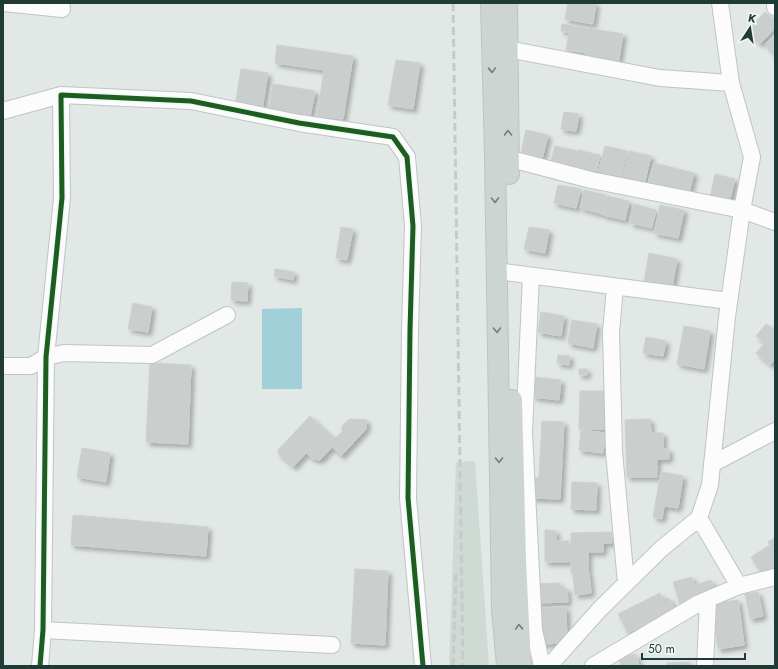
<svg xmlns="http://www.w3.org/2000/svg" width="778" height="669" font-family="Jost,sans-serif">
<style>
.built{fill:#cfdad5}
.water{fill:#a1d0d8}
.building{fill:#cacfcd;stroke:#cbd1ce;filter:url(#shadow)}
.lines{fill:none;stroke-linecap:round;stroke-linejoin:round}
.minor-casing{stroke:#bfc5c2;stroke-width:18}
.major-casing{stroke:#bbc5c2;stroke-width:22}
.minor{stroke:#fbfcfb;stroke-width:16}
.major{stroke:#ccd5d2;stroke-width:20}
.rail{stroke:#c6cac9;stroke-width:3;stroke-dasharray:8 4;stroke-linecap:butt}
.cycleway-casing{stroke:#f0f8f4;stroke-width:8}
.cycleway{stroke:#1b5e20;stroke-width:5}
.oneway{stroke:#6d807c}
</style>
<defs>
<filter id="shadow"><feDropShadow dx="3.5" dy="3.5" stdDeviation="2" flood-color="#0004"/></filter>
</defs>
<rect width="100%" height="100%" fill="#e2e8e5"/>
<path class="built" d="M475,461L489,666H449L456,462Z"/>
<path class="water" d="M302,308V389H262V309Z"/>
<path class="building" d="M568,3H596L593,24L565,19Z
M765,12L775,21V28L760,44L747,32Z
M562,24L623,34L618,65L586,60L587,53L566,50L569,32L561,31Z
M775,34V55L765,45Z
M277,45L353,56L343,119L317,116L324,70L275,63Z
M396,60L420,63L413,109L388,105Z
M241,69L268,73L262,110L235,106Z
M273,84L315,91L310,117L269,110Z
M564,112L579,114L576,131L561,129Z
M526,130L548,135L541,163L520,158Z
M555,146L577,151L572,169L550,164Z
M605,146L627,151L620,180L598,174Z
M578,150L600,155L596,174L574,169Z
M629,151L651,156L644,185L622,180Z
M654,163L694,173L688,197L647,186Z
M715,174L735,179L729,203L710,198Z
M558,185L581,189L576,208L554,203Z
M584,190L606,195L602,214L580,208Z
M607,196L629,201L625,220L603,215Z
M634,204L656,210L652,228L630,223Z
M660,205L684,210L678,238L654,233Z
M341,227L353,229L347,260L336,258Z
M529,227L549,230L545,253L524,249Z
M649,253L677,259L672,288L644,282Z
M275,269L294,272L293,280L274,276Z
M232,282L248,283L247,301L231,300Z
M133,303L152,307L148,332L128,329Z
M541,312L564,316L561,336L538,332Z
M572,320L597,324L593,348L568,343Z
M766,324L775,331V359L770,365L756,353L765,343L756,336Z
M684,326L710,331L704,369L677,364Z
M646,337L666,341L663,356L643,353Z
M558,355L570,356L569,365L557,363Z
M150,363L191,365L188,444L146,442Z
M579,369H587V375H579Z
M535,377L561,380L559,400L533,397Z
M580,391H606V429H579Z
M310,416L334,439L342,432V426L349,419L367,420L366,429L341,456L332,447L320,460L313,459L306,453L293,467L278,453V450Z
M650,419L651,433H663V449H669V459H657V477H627L625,420Z
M542,421L564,422L560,499L532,498L533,478H539Z
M581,430L605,433L603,453L579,450Z
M82,448L110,453L106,482L77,477Z
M661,472L683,476L678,508L664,506L662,519L653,517Z
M572,482L597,483L596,510L571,509Z
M73,515L208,527L206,556L71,545Z
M545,530L556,531V541H569V562H545Z
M612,532V543H603V552H588V573H571V533Z
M775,537V570L764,577L751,557L770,545L768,542Z
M355,569L388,571L385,645L351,643Z
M589,573L591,593L575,595L573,574Z
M692,577L698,599L680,604L673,582Z
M711,580L715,593L700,598L695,585Z
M560,583V589L567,588L568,602L536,603L535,584Z
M758,592L763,616L750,619L745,594Z
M660,593L663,600L669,598L675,610L628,633L618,614Z
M738,600L744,645L718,649L711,604Z
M566,607L567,643L539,644L538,608Z
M636,654L639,666H628V665L621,666L619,658Z
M689,662V666H667V663Z"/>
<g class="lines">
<defs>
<path id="minor" d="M3,3L62,9L61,3
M775,3V7
M497,47L660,78L731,83
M3,111L61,95
M499,156L591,180L742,210L775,222
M496,271L729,301
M531,276L524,433L534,630L542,666
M615,287L611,332L614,452L626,583
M3,366H31L46,357L64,353L152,355L227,315
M712,464L775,431
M699,518L739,586
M43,630L332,645
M40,666L43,630L46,357L62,198L61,95L191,101L299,123L393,137L407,157L413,226L410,330L408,498L423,666
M549,666L600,609L661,549L699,518L710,485L727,317L742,210L752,157L731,83L720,3
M593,666L699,603L739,586L775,577
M705,666L708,601"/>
<path id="major" d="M491,3L495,155L502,610L507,666
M507,3L509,174
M512,400L516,561L521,666"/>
</defs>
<use href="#minor" class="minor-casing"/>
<use href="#major" class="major-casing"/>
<use href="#minor" class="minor"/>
<use href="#major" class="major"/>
<path class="rail" d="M453,3L463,666
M453,666L456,572"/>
<defs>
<path id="cycleway" d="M40,666L43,630L46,357L62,198L61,95L191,101L299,123L393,137L407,157L413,226L410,330L408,498L423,666"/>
</defs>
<use href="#cycleway" class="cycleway-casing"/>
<use href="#cycleway" class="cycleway"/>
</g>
<defs><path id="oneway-chevron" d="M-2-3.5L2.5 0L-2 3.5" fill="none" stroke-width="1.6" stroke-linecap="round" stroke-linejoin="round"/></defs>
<g class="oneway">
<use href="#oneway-chevron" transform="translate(492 70) rotate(88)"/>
<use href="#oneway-chevron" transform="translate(508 133) rotate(-91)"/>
<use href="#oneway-chevron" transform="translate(495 200) rotate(89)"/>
<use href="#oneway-chevron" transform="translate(497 330) rotate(89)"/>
<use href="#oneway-chevron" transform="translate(499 460) rotate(89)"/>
<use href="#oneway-chevron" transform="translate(519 627) rotate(-92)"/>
</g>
<rect width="778" height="669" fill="none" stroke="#203b35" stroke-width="8"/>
<g transform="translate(750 28) rotate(12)" stroke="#f0f8f4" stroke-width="3" paint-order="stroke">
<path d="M0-3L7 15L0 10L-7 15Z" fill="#203b35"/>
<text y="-6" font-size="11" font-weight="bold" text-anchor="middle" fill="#203b35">K</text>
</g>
<path d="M642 653v6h103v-6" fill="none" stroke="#203b35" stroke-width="2"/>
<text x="648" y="653" font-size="12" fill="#203b35" stroke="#f0f8f4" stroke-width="3" paint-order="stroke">50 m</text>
</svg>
